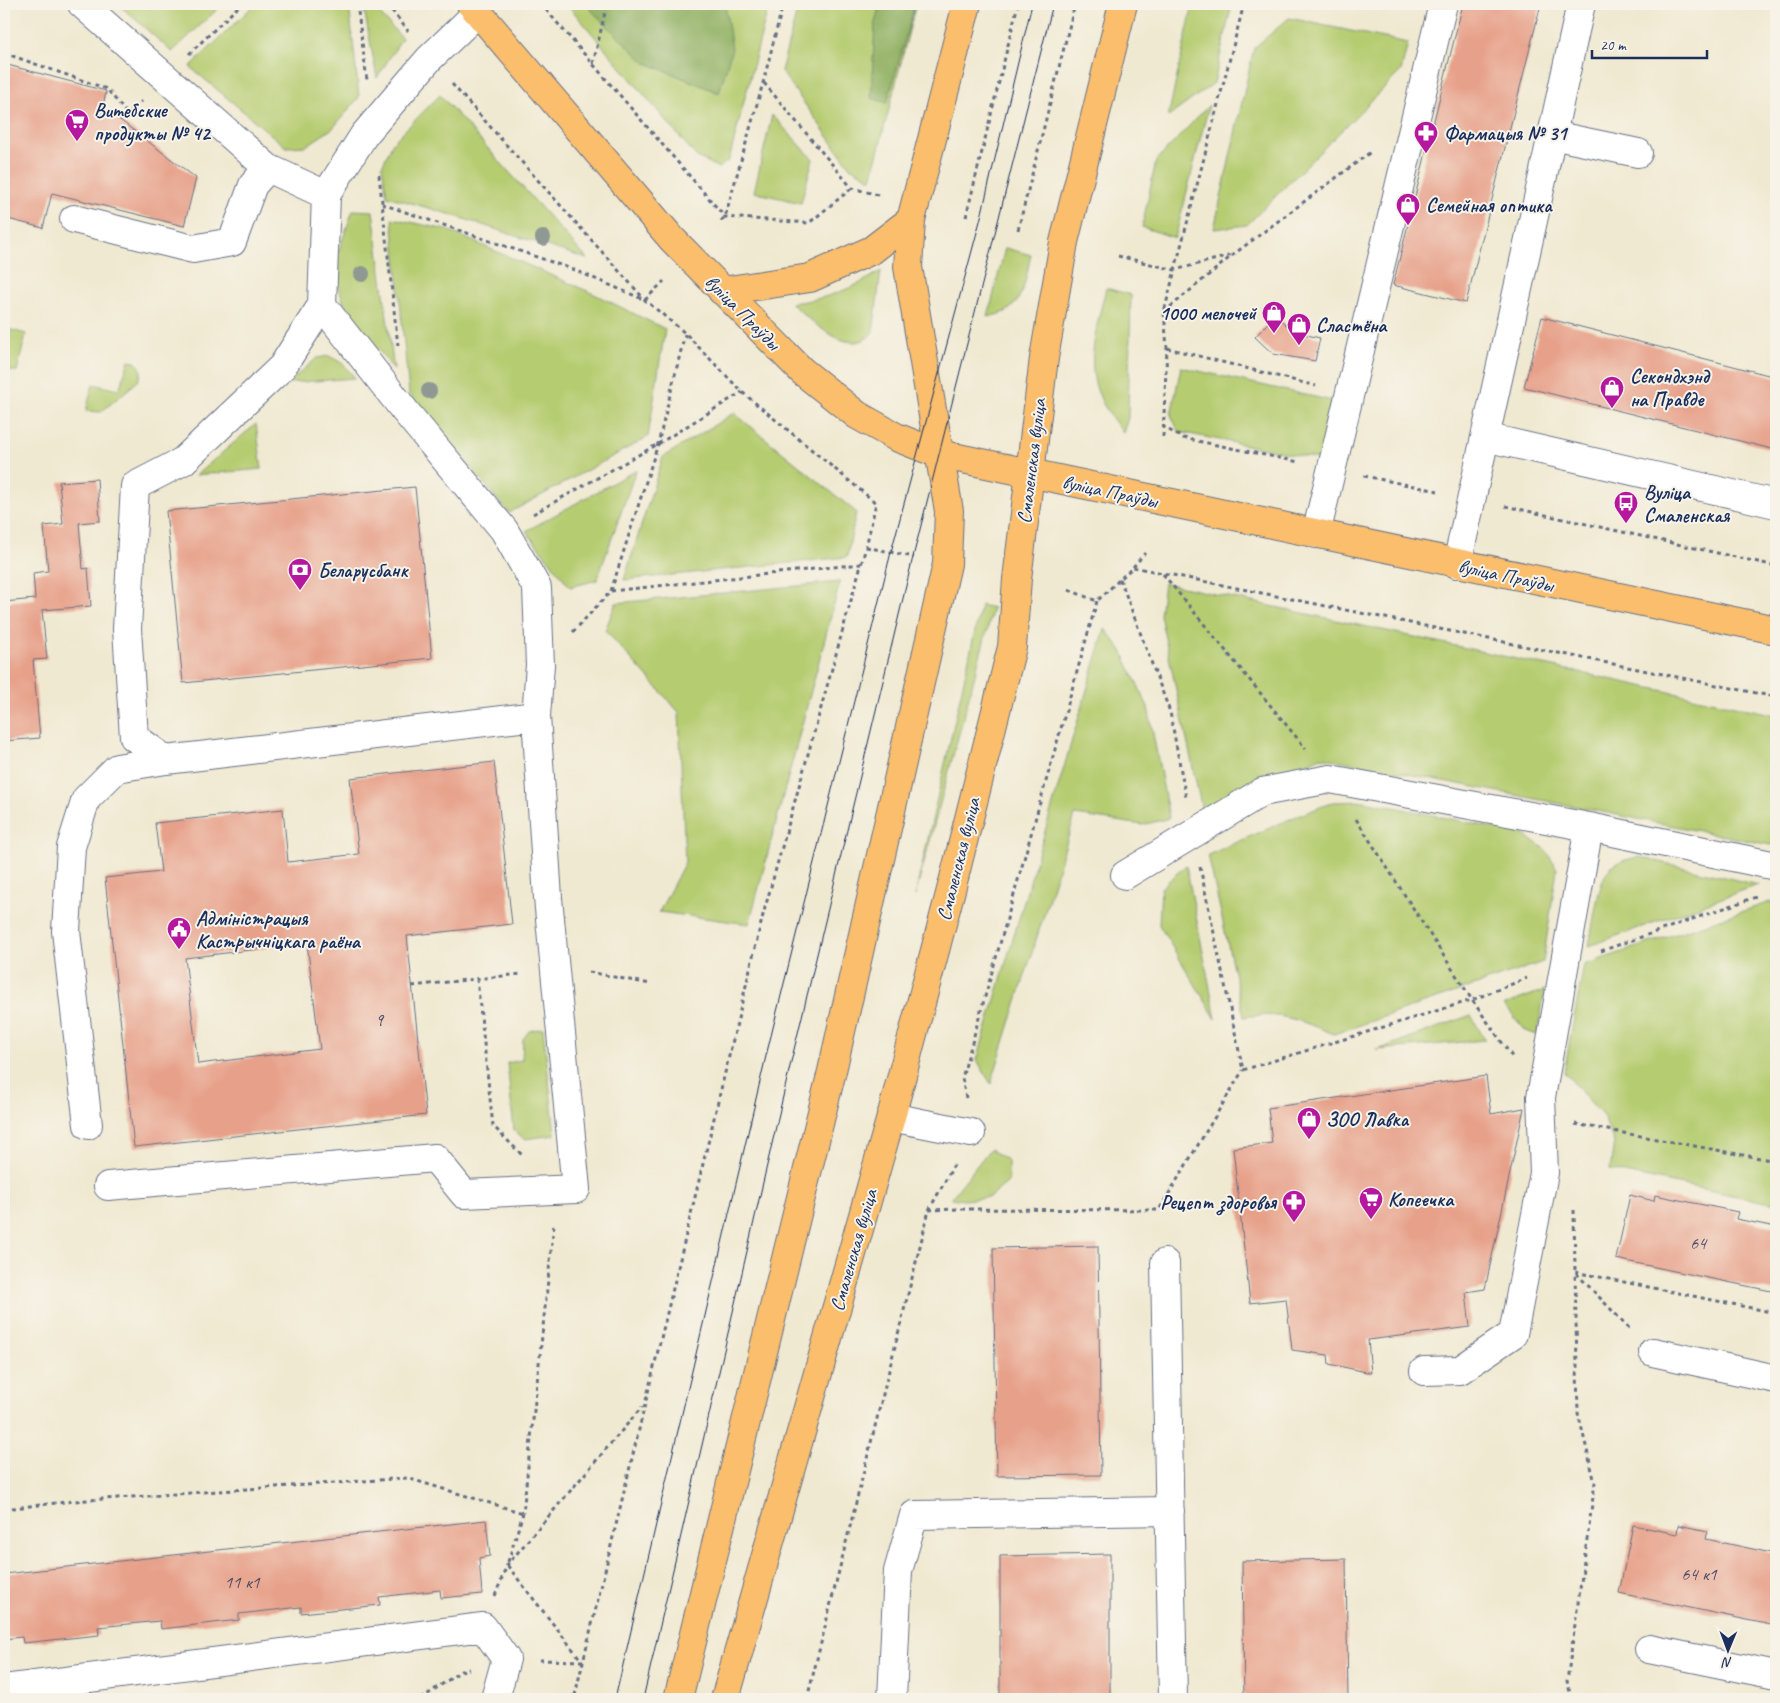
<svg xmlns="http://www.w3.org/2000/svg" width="1780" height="1703" font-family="Caveat,sans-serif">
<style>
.green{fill:#b5cc70;stroke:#687e67}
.forest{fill:#90b062;stroke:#567060}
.building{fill:#e7a18a;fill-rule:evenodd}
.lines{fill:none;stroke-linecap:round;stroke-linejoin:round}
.minor-casing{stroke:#667086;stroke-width:30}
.major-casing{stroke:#667086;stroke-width:30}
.path{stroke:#667086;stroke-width:3;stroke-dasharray:4 4;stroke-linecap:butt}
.minor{stroke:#fff;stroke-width:28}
.major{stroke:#fabe6d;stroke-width:28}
.tram{stroke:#1b2f5e;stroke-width:1}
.tree{fill:#909894}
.labels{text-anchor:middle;stroke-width:4;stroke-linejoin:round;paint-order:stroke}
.number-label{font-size:18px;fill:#4e4c69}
.poi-label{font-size:20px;font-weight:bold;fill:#1b2f5e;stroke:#f7f3e8;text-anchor:start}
.street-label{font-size:20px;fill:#1b2f5e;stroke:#f7f3e8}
</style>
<rect width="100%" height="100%" fill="#f7f3e8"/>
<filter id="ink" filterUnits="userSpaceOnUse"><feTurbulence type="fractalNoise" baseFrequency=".02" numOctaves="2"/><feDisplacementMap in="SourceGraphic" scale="10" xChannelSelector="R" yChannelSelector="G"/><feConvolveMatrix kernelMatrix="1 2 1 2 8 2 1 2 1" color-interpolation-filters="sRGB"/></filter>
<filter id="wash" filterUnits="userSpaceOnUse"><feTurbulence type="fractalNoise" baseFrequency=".0096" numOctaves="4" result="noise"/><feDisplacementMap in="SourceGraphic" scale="20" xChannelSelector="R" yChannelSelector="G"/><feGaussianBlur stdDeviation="1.12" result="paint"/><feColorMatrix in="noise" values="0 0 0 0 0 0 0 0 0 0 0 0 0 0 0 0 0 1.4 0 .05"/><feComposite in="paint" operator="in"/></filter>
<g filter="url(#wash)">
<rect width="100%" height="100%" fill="#f0e9d1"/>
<path class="green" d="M118,4H223L172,52Z
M255,4H349L359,97L333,128L306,146L286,147L190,67Z
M363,4H371L402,38L377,78Z
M567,4H769L729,160L719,168L697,157Z
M799,4H916L871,179L850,167L781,71Z
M1193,4H1232L1214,83L1168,117Z
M1289,18L1408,43L1401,71L1247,225L1214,229L1254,48Z
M440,95L587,259L449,214L387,196L382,166L393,142Z
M1209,105L1175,238L1142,227L1156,161Z
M772,115L813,159L801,203L754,192Z
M353,210L373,211L394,370L344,304L333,267Z
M392,218L447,230L592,293L665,329L648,437L509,513L409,394Z
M1005,248L1031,255C1026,274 1025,299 1007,311C1002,314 994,315 988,317Z
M881,271L873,332C851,361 809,319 791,303C824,300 853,289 881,271Z
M1106,288L1131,295L1128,418L1123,433C1115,421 1105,410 1100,397C1084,364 1098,322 1106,288Z
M4,328L26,334L17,371H9L4,365Z
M329,356L342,363L355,378L288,383L317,358Z
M129,360C141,363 144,370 138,381L101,412L86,411L93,384L119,390Z
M1181,367L1337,402L1323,460L1179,432L1171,415Z
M734,413L856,512L847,557L624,580L663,457Z
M256,424L262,469L196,475Z
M636,470L597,580L570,587L526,531Z
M840,582L749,924L659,912L685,862L679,712L605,630L616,603Z
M1164,583L1776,715V846L1321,757L1202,810L1160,615Z
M981,605L993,608L915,896Z
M1105,629L1121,649L1148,707L1169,818L1143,825L1075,815L991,1084L977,1060Z
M1364,801L1523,834L1546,850L1557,869L1543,962L1334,1034C1301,1021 1280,1011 1244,1017L1208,855L1297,816L1333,802Z
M1639,857L1758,885L1589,946C1593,926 1597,888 1607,872C1614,862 1628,859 1639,857Z
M1186,865L1216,1019L1159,925L1161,888Z
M1776,900V1204L1610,1170L1614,1142L1603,1116L1564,1072L1584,965Z
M1545,990L1537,1035L1526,1031L1504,1005Z
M1471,1015L1485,1040L1376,1050H1377Z
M543,1028L555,1135L524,1139L514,1130L507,1063L522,1060L523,1039L529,1031Z
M990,1149L1008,1161V1182L990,1197L964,1200L951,1198Z"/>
<path class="forest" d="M585,4H725L732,49L719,93L644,62Z
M880,4H915L887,103L871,98L875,22Z"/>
<g id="blocks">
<path class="building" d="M1463,4H1541L1466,303L1393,285Z
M4,64L106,91L103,107L196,178L184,226L52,193L43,228L4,218Z
M1275,315L1294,332L1320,338L1315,361L1273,354L1255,337Z
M1542,317L1776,377V450L1524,387Z
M97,479L100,521L79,523L83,569L88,568L91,606L42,610L47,659L33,660L40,738L4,741V602L35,599L33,573L48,571L44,526L63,524L59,482Z
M415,487L432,658L183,683L166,511Z
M494,762L512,924L407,936L426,1115L134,1147L105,878L161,872L155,823L283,809L288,862L359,854L350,778ZM307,943L320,1049L198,1064L185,958Z
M1486,1076L1491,1114L1524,1108L1485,1289L1466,1292L1470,1327L1368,1340L1371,1373L1329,1364L1328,1355L1292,1350L1286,1299L1250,1303L1233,1148L1272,1143L1268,1108Z
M1630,1195L1654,1201L1655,1195L1738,1212L1736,1219L1776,1227V1292L1616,1259Z
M1098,1246L1101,1475L997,1476L993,1248Z
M486,1520L490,1556L479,1558L482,1594L441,1598L440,1590L379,1597L380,1605L301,1613V1607L239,1614V1620L161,1629L160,1621L98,1627L99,1635L23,1643L22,1637L4,1639V1574Z
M1633,1525L1677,1534L1678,1525L1708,1531L1706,1539L1776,1554V1626L1619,1593Z
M1110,1554V1699H1000V1556Z
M1346,1559L1348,1699H1244L1242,1561Z"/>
</g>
</g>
<g filter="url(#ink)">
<use href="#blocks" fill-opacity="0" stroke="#667086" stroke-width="1"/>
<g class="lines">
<defs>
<path id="minor" d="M82,4L268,168L326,195
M1552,135L1638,153
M74,219L193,249L232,242L253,185L268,168
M1485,437L1776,504
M1316,534L1443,4
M1457,564L1581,4
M166,760L134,737L127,629L135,486L183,461L282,367L322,305
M1125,875L1262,792L1330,779L1589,827L1776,866
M891,1117L971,1133
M88,1125L66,931L71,847L86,799L117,768L166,760L536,716
M108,1186L435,1158L464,1194L576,1189L548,898L536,716L540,665L537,588L504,530L405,411L322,305L326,195L364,135L429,59L478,12
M1165,1263L1173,1699
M1653,1352L1776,1379
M1424,1371L1460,1370L1513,1334L1544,1173L1541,1097L1589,827
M1649,1649L1776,1675
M4,1689L483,1627L506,1659L495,1699
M892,1699L898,1571L914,1515L1170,1511"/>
<path id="major" d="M471,4L672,239L802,371L857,415L896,437L939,454L1776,630
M722,291L810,278L872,250L911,220
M678,1699L832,1071L947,564L949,511L908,267L911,220L967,4
M725,1699L891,1117L952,886L1012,647L1017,579L1044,358L1064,242L1123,4"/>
</defs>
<use href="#minor" class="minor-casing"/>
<use href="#major" class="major-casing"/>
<path class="path" d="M357,4L367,80
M387,4L408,31
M541,4L725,217L809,223L852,188
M4,53L107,89L128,115L142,101
M189,54L241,4
M593,64L607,4
M764,83L852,188L882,196
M452,84L645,300L685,333L742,392L876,503L866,547L763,915L574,1699
M379,175L398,346
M382,204L572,269L645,300L664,281
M966,217L1018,4
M721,221L725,217L763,83L783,4
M1018,230L1075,4
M1118,256L1175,270L1232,255
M1164,312L1234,254L1372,151
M1167,348L1316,386
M1162,426L1183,438L1299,462
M1163,437L1167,348L1164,312L1244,4
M1364,476L1438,491
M1505,506L1776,566
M533,514L658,444L742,392
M866,547L914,557
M1133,567L1145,553
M1163,574L1306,749
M1120,579L1170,712L1186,798
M1069,590L1097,601L1133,567L1776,697
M611,591L861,564
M573,632L611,591L658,444L685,334
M1356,819L1472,1000L1513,1058
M1200,867L1243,1070L1472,1000L1527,978
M1601,951L1756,897
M589,972L650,984
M477,979L493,1126L524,1157
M412,986L521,974
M966,1098L962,1078L1097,601
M1575,1124L1776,1161
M929,1210L954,1165
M1574,1210L1575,1272L1630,1329
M4,1509L74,1501L407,1478L523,1513
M495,1596L507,1565L642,1407
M539,1660L582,1661L507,1565L523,1513L554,1224
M421,1699L461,1671L469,1669
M807,1699L929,1210L960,1209L1159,1210L1243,1070
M1572,1699L1567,1681L1595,1483L1578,1413L1575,1272L1776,1313"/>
<use href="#minor" class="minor"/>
<use href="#major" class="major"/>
<path class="tram" d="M615,1699L766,1056L891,552L980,221L1032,4
M643,1699L791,1062L913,557L1053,4"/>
</g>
<g class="tree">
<circle cx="543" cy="238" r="8"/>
<circle cx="362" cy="274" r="8"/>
<circle cx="429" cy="391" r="8"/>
</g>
</g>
<defs>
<symbol id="supermarket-pin" viewBox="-11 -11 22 30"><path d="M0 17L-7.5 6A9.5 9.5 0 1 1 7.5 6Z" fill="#b5179e" stroke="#f7f3e8"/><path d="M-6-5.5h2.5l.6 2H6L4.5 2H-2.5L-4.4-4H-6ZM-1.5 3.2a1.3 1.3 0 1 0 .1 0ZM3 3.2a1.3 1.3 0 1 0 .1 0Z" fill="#fff"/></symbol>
<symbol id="pharmacy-pin" viewBox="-11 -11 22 30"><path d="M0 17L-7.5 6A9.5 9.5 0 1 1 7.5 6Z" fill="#b5179e" stroke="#f7f3e8"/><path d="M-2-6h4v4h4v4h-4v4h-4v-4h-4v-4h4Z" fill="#fff"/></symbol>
<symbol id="shop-pin" viewBox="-11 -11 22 30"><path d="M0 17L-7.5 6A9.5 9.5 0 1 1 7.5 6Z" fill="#b5179e" stroke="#f7f3e8"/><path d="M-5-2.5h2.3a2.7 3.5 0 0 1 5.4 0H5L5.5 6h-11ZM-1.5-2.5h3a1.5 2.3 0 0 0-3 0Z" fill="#fff"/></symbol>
<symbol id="bus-pin" viewBox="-11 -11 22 30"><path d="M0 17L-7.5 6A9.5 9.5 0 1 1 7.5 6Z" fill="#b5179e" stroke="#f7f3e8"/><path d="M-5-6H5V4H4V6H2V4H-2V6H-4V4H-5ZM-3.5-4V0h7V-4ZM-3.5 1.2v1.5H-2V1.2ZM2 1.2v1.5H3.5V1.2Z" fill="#fff"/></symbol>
<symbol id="bank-pin" viewBox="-11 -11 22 30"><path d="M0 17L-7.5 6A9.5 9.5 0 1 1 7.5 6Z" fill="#b5179e" stroke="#f7f3e8"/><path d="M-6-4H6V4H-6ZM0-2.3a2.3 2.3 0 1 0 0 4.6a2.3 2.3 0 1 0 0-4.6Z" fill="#fff"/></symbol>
<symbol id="civic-pin" viewBox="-11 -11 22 30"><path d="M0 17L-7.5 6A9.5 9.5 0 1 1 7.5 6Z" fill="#b5179e" stroke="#f7f3e8"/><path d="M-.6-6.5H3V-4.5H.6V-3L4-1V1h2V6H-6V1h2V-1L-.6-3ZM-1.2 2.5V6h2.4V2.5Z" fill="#fff"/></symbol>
</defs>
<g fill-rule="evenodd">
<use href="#supermarket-pin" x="63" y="107" width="28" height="38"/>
<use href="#pharmacy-pin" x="1412" y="119" width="28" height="38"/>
<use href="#shop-pin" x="1394" y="191" width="28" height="38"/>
<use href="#shop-pin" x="1260" y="299" width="28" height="38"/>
<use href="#shop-pin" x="1285" y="311" width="28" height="38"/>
<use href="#shop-pin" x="1598" y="374" width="28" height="38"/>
<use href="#bus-pin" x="1612" y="489" width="28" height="38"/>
<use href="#bank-pin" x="286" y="556" width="28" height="38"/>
<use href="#civic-pin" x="165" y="915" width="28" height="38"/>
<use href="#shop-pin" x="1295" y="1105" width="28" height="38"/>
<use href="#supermarket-pin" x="1357" y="1185" width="28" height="38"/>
<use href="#pharmacy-pin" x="1280" y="1188" width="28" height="38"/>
</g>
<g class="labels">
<g class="number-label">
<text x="379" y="1026">9</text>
<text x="1698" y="1249">64</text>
<text x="1699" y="1580">64 к1</text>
<text x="242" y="1588">11 к1</text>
</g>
<g class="poi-label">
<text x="94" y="117">Витебские<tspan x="94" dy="23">продукты № 42</tspan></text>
<text x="1444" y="140">Фармацыя № 31</text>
<text x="1426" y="212">Семейная оптика</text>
<text x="1256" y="320" text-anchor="end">1000 мелочей</text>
<text x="1316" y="332">Сластёна</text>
<text x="1630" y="383">Секондхэнд<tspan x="1630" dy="23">на Правде</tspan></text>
<text x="1644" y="499">Вуліца<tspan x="1644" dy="23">Смаленская</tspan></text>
<text x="318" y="577">Беларусбанк</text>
<text x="196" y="925">Адміністрацыя<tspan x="196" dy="23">Кастрычніцкага раёна</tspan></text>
<text x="1326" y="1126">ЗОО Лавка</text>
<text x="1388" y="1206">Копеечка</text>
<text x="1276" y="1209" text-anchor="end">Рецепт здоровья</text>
</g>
<g class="street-label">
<text transform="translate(743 312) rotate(45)" y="7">вуліца Праўды</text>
<text transform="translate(1031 461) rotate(-83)" y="7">Смаленская вуліца</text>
<text transform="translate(1110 491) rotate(12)" y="7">вуліца Праўды</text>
<text transform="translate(1506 575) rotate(12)" y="7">вуліца Праўды</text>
<text transform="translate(958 859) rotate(-76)" y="7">Смаленская вуліца</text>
<text transform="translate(853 1250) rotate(-74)" y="7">Смаленская вуліца</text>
</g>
</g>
<rect width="1780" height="1703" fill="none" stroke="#f7f3e8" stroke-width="20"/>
<g transform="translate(1728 1650) rotate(181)" stroke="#f7f3e8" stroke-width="4" paint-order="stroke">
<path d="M0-4L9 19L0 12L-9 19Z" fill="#1b2f5e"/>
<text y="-8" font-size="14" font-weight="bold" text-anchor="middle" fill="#1b2f5e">N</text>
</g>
<path d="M1592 50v8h115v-8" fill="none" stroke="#1b2f5e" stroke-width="2.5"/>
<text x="1600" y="50" font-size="15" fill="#1b2f5e" stroke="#f7f3e8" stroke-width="4" paint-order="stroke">20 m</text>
</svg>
